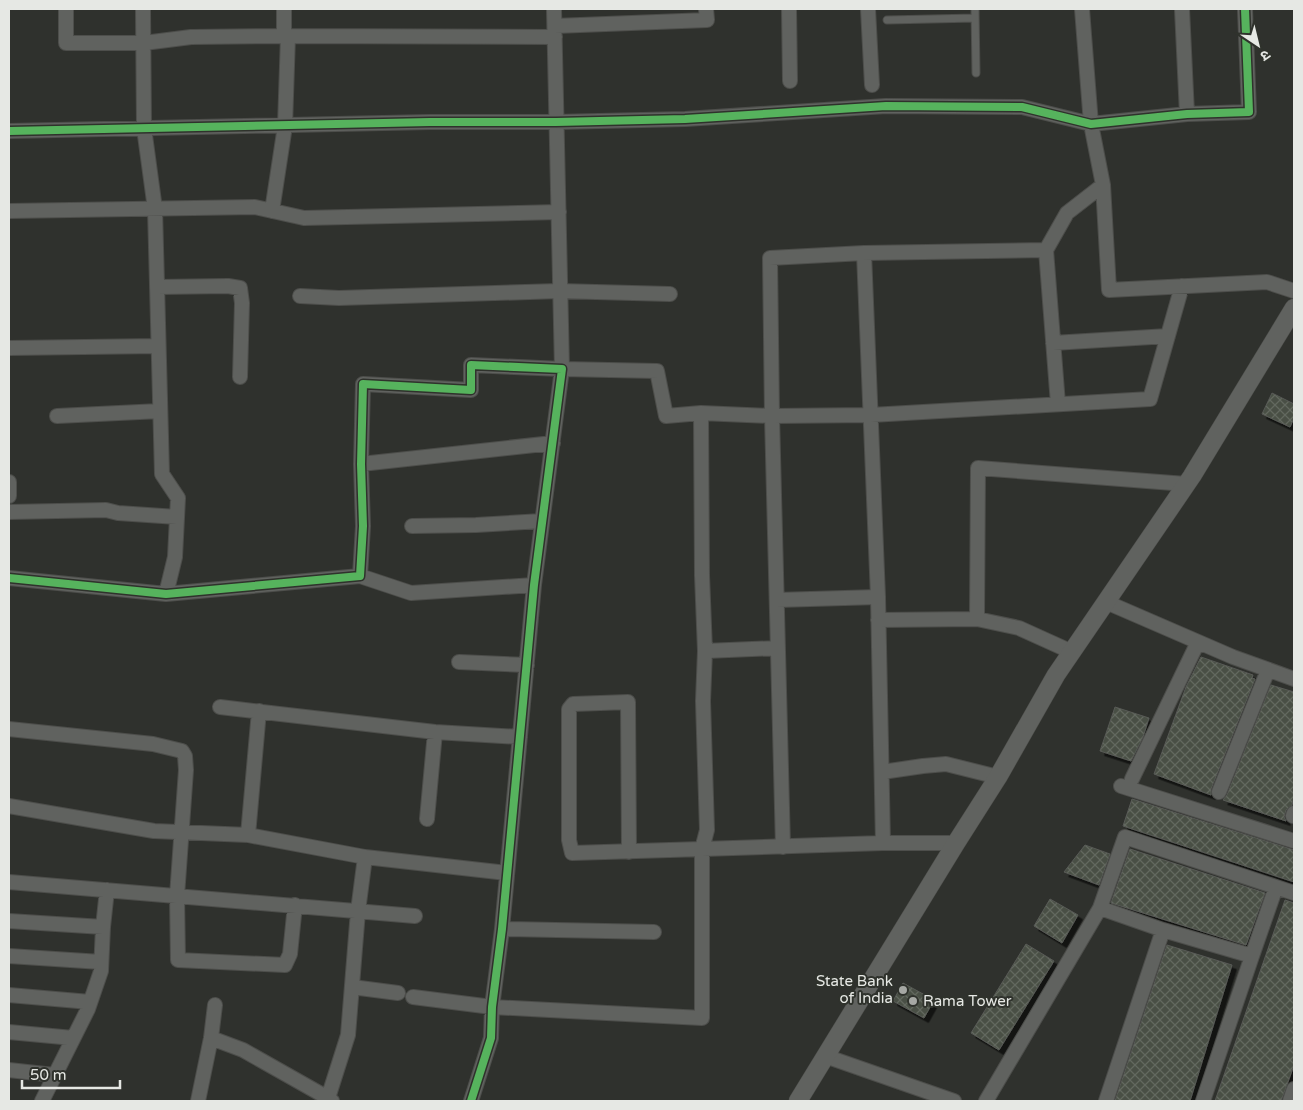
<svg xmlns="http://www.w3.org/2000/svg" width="1303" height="1110" font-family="'Varela Round','Noto Sans Devanagari',sans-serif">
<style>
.building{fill:url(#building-cross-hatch);stroke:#585a56;filter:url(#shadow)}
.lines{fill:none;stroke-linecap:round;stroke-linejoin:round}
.service-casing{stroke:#4d4e4b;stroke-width:9}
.minor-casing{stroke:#4d4e4b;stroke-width:16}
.tertiary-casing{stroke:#4d4e4b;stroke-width:19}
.service{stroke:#60625f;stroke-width:7}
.minor{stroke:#60625f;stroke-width:14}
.tertiary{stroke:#60625f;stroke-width:18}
.cycleway-casing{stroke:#2f322c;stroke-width:11}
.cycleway{stroke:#56b35d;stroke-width:8}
.poi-dot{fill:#a6a8a4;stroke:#2f322c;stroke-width:2}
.labels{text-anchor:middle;stroke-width:4;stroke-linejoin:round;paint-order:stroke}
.poi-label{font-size:15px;fill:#e6e8e4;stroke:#2f322c;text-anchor:end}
</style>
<defs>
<pattern id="building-cross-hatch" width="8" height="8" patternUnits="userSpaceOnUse" patternTransform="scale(1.25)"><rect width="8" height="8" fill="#484f44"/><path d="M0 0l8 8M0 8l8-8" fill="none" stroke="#62685f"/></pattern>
<filter id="shadow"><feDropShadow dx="4.5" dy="4.5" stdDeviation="0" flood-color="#0009"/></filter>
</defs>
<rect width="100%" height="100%" fill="#2f312d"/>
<path class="building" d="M1272,393L1294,404V418L1290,427L1262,414Z
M1201,657L1253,675L1252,678L1255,679L1211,789V795L1154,774L1186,687Z
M1271,685L1294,692V797L1292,805L1286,810L1284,817L1286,821L1223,800L1227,795Z
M1115,707L1149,718L1143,737L1131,761L1100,751Z
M1132,799L1294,850V882L1123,826Z
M1085,845L1110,854L1099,885L1064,872Z
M1130,849L1265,893L1246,945L1111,903Z
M1050,899L1078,915L1062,943L1034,926Z
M1285,900L1294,903V1065L1288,1082L1281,1101H1215Z
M1026,944L1054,961L999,1050L971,1033Z
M1167,945L1232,965L1190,1101H1115Z
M903,983L934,1000L924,1018L893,1001Z"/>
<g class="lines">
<defs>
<path id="service" d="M975,9L976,73
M887,20L975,18"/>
<path id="minor" d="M66,9V43H144L191,37L288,36L555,37
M143,9L144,128L155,209L162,474L178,498L175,557L166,594
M284,9V36
M554,9L562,369L657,371L666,416L701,413L772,416L871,415L1150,399L1182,286
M789,9L790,81
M868,9L872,85
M1082,9L1091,124L1103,185L1109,290L1267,282L1294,291
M1182,9L1187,114
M555,26L707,20L706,9
M9,131L430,122H556L685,119L886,106L1022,107L1091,124L1187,114L1249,112L1245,9
M9,211L255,207L304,218L559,212
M272,211L285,126L288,36
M1046,250L1058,404
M864,253L878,597L883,843
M157,287L228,286L240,288L242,303L240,377
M300,296L339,298L559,291L670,294
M1053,343L1168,336
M9,348L158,346
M57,416L160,411
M361,464L553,443
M9,482V496
M9,512L106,510L118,513L177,517
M412,526L476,525L542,521
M360,576L411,593L534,585
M9,578L166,594L360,576L363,526L361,464L363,384L471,390V365L562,369L534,585L502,929L492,1007L491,1038L471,1101
M777,600L878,597
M1106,602L1233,657L1294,679
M977,619L978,468L1186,484
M878,620L977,619L1019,628L1072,652
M705,651L778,648
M459,662L527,665
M220,707L435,732L520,737
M9,729L153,744L182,751L185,756L186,770L177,896L178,960L285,965L290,954L295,905
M882,772L923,766L946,764L998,777
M1132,779L1198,642
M1121,786L1294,841
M1219,792L1268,670
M9,806L154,831L248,835L365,857
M1293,816L1294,813
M427,819L435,732
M248,835L259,711
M783,847L772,416L770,258L864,253L1046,250L1067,213L1103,185
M629,852L628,702L573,704L569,709V840L572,853L702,849L707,830L703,701L705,651L702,575L701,413
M9,882L415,916
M1100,908L1125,837L1294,893
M9,921L103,927
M502,929L654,932
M9,956L101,962
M1252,956L1276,887
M352,987L398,993
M9,995L90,1002
M413,997L492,1007L702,1018V849L883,843H956
M9,1032L73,1038
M211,1038L243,1050L328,1098
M825,1056L954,1101
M9,1070L54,1075
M42,1101L88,1009L101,971L103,927L107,890
M198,1101L211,1038L215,1005
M332,1101L328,1098L348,1035L358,911L365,857L507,873
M986,1101L1100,908L1163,930
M1106,1101L1163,930L1252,956L1203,1101
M1290,1101L1294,1089"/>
<path id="tertiary" d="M798,1101L956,843L998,777L1056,675L1192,476L1294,308"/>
</defs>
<use href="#service" class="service-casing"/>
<use href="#minor" class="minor-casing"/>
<use href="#tertiary" class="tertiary-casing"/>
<use href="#service" class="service"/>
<use href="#minor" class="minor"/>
<use href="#tertiary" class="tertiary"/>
<defs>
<path id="cycleway" d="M9,131L430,122H556L685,119L886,106L1022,107L1091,124L1187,114L1249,112L1245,9
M9,578L166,594L360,576L363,526L361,464L363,384L471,390V365L562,369L534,585L502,929L492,1007L491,1038L471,1101"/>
</defs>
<use href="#cycleway" class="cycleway-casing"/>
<use href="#cycleway" class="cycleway"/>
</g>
<g class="poi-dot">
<circle cx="903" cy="990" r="5"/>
<circle cx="913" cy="1001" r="5"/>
</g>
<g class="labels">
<g class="poi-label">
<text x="893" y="986">State Bank<tspan x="893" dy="17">of India</tspan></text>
<text x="923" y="1006" text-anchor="start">Rama Tower</text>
</g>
</g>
<rect width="1303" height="1110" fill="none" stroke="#e6e8e4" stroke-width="20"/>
<g transform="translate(1258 45) rotate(145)" stroke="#2f322c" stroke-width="4" paint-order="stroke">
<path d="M0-4L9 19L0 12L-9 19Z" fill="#e6e8e4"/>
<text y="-8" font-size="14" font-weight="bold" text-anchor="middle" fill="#e6e8e4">उ</text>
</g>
<path d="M22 1080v8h98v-8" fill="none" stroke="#e6e8e4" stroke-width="2.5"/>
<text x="30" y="1080" font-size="15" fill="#e6e8e4" stroke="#2f322c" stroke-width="4" paint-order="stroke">50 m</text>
</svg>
